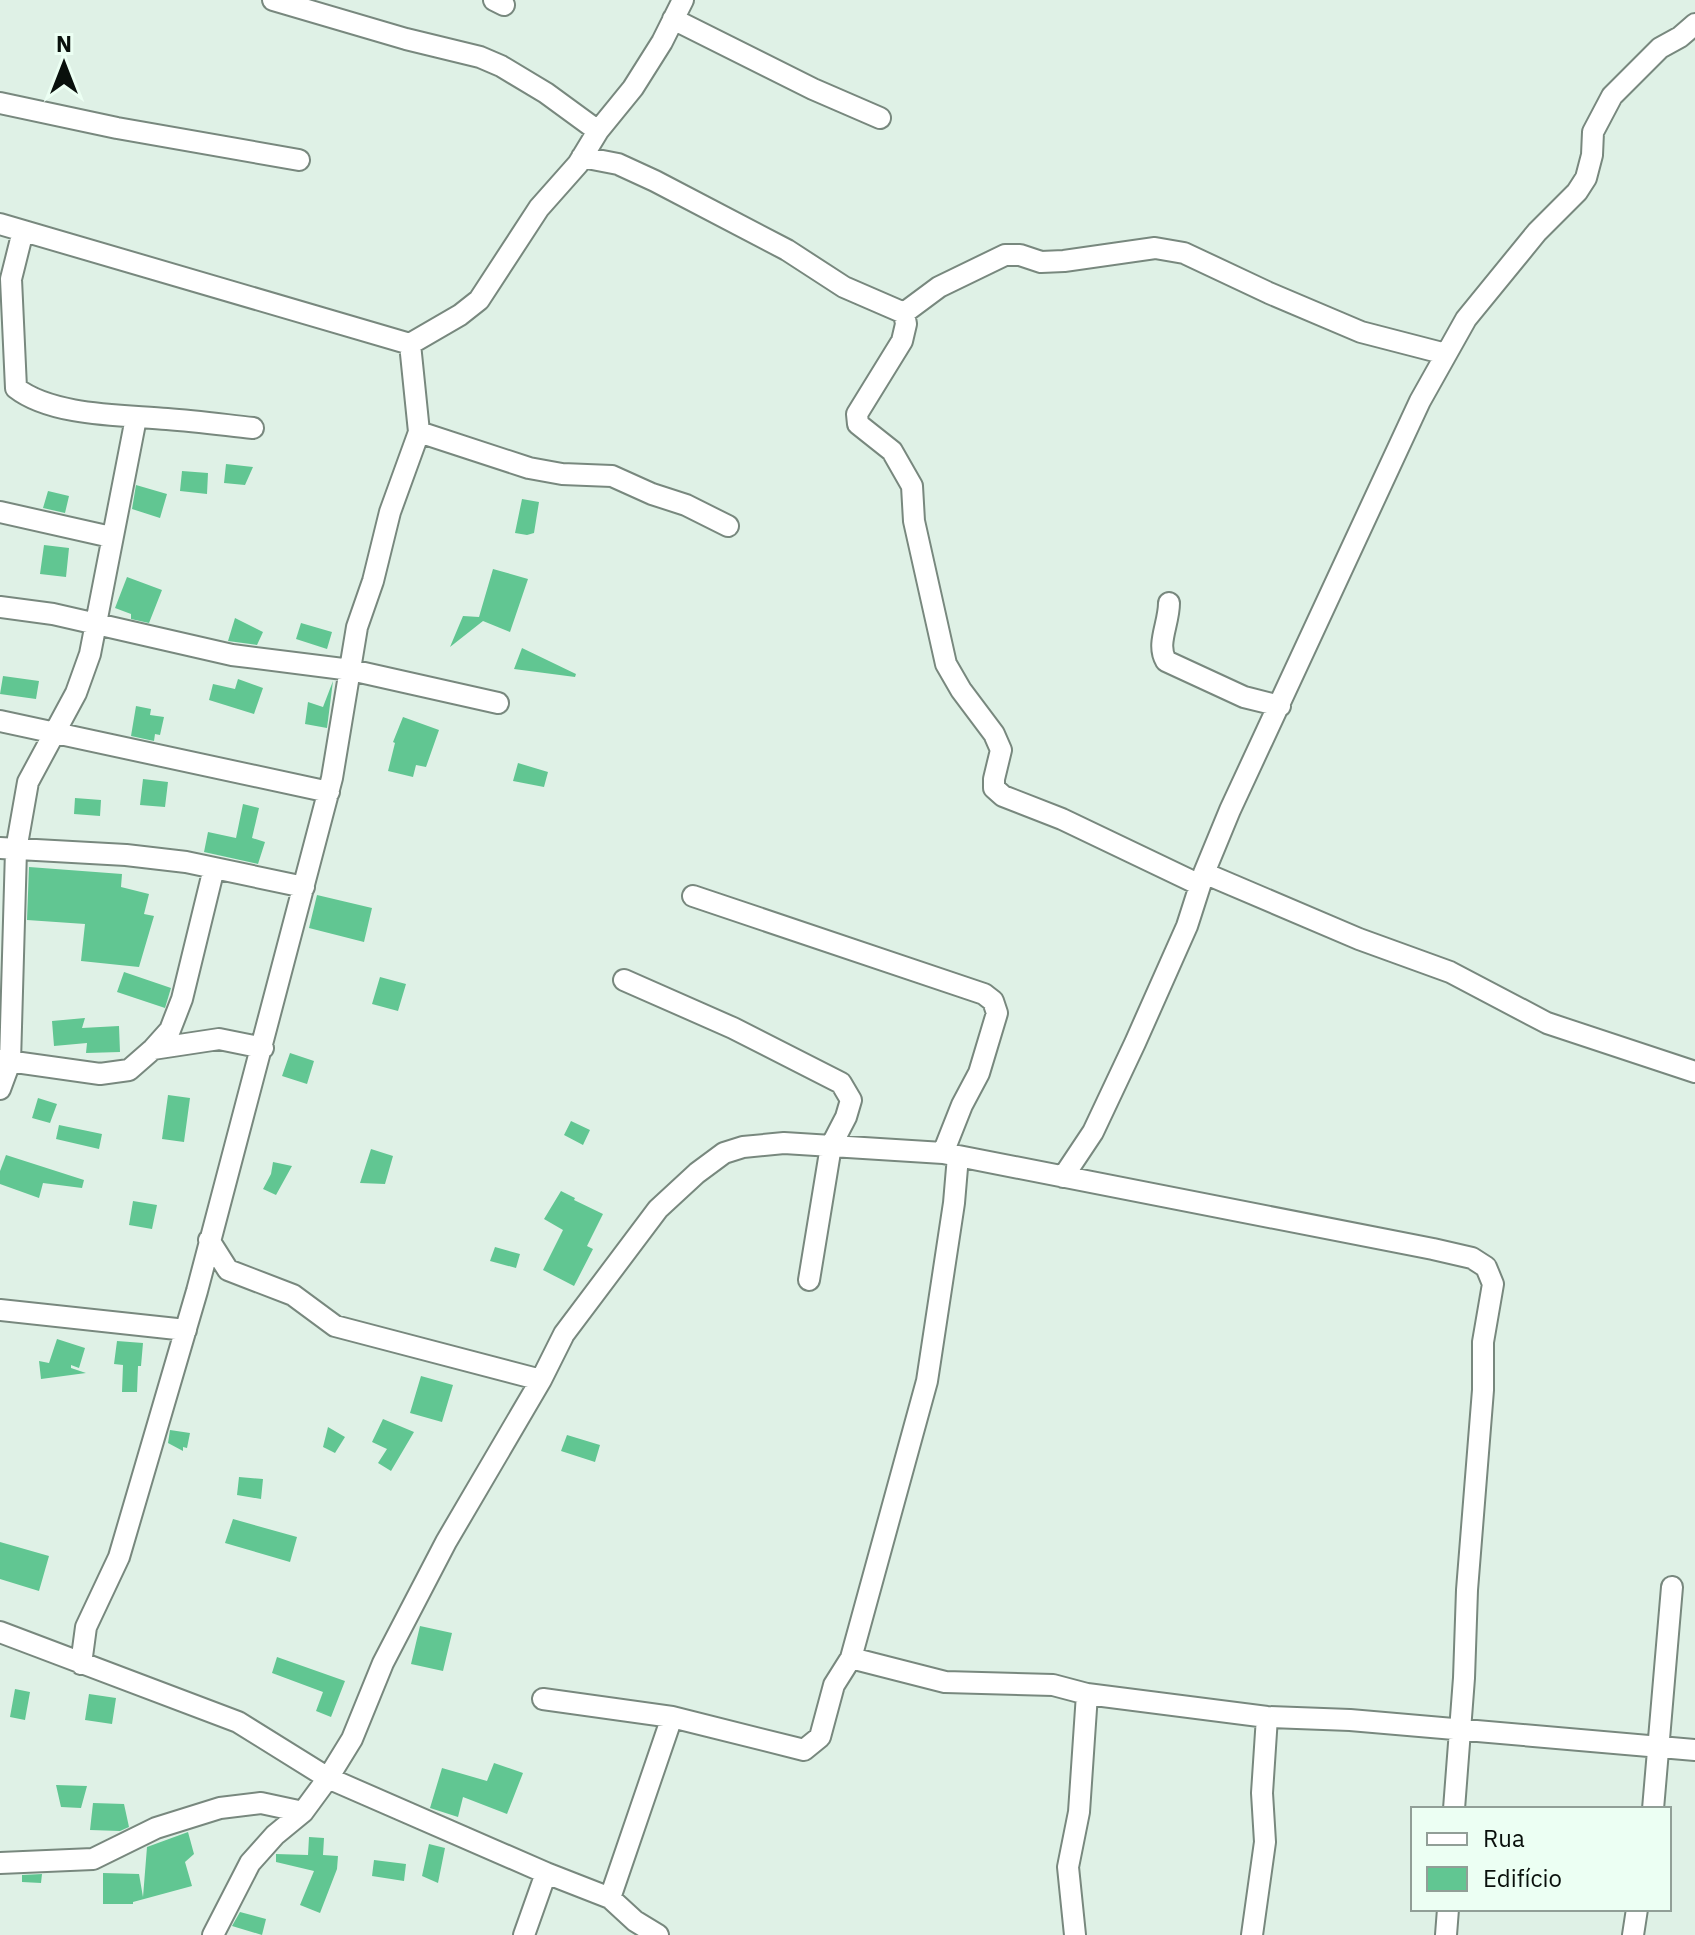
<svg xmlns="http://www.w3.org/2000/svg" width="1695" height="1935" font-family="'IBM Plex Sans',sans-serif">
<style>
.building{fill:#61c692}
.lines{fill:none;stroke-linecap:round;stroke-linejoin:round}
.minor-casing{stroke:#78887e;stroke-width:24}
.minor{stroke:#fff;stroke-width:20}
</style>
<rect width="100%" height="100%" fill="#dff1e6"/>
<path class="building" d="M226,464L253,467L245,485L224,483Z
M182,471L208,473L207,494L180,491Z
M136,485L167,494L160,518L132,509Z
M48,491L69,496L65,513L43,508Z
M522,499L539,502L534,533L527,535L515,533Z
M44,545L69,548L66,577L40,574Z
M493,569L528,579L510,632L483,621L450,647L463,616L479,617Z
M127,577L162,590L149,623L131,619V614L115,608Z
M235,618L263,632L257,645L228,641Z
M301,623L332,632L327,649L296,639Z
M522,648L576,674L575,677L514,669Z
M3,676L39,681L36,699L0,694Z
M238,679L263,688L254,714L209,700L213,684L235,689Z
M333,681L327,728L305,724L308,702L323,707Z
M136,706L151,709L150,715L164,717L160,735L155,734L154,741L131,736Z
M403,717L439,730L426,767L416,765L413,777L388,771L395,743L393,742Z
M518,763L548,772L544,787L513,781Z
M143,779L168,782L165,807L140,805Z
M75,798L101,800L100,816L74,814Z
M243,804L259,808L252,838L265,842L258,864L204,852L208,832L236,838Z
M29,867L122,874L121,887L149,894L144,914L154,916L139,967L81,961L85,924L27,920Z
M317,895L372,908L364,942L309,928Z
M124,972L171,988L165,1008L117,992Z
M380,977L406,984L398,1011L372,1004Z
M85,1018L82,1028L119,1026L120,1052L86,1053L87,1043L54,1046L52,1021Z
M290,1053L314,1061L307,1084L282,1076Z
M168,1095L190,1098L184,1142L162,1139Z
M38,1098L57,1104L50,1123L32,1118Z
M571,1121L590,1130L583,1145L564,1135Z
M59,1125L102,1134L99,1149L56,1139Z
M371,1149L393,1156L385,1184L360,1183Z
M6,1155L84,1180L82,1188L43,1183L39,1198L0,1184V1171Z
M273,1162L292,1166L276,1195L263,1189L271,1174Z
M561,1191L575,1198L574,1200L603,1214L587,1246L593,1249L574,1286L543,1270L563,1230L544,1219Z
M133,1201L157,1205L152,1229L129,1225Z
M495,1247L520,1254L516,1268L490,1261Z
M57,1339L85,1348L79,1368L71,1365V1368L86,1373L41,1379L39,1361L49,1363Z
M117,1341L143,1343L141,1366H138L137,1392H122L123,1365L114,1364Z
M421,1376L453,1385L442,1422L410,1413Z
M383,1419L414,1432L391,1471L378,1463L387,1449L372,1442Z
M328,1427L345,1437L335,1453L323,1447Z
M170,1430L190,1433L187,1448L183,1447V1451L168,1443Z
M567,1435L600,1445L595,1462L561,1451Z
M239,1477L263,1479L261,1499L237,1495Z
M233,1519L297,1537L290,1562L225,1543Z
M0,1542L49,1556L39,1591L0,1579Z
M420,1626L452,1633L443,1671L411,1664Z
M277,1657L345,1681L331,1717L316,1711L323,1692L272,1673Z
M15,1689L30,1692L25,1720L10,1717Z
M89,1694L116,1698L112,1724L85,1720Z
M494,1763L523,1773L507,1814L463,1797L458,1817L430,1808L442,1768L487,1781Z
M56,1785L87,1786L81,1808L61,1807Z
M93,1803L124,1804L129,1827L120,1831L90,1830Z
M188,1832L194,1854L185,1862L192,1886L133,1902V1904H103V1873L139,1874L143,1897L147,1847Z
M309,1837L324,1838L323,1855L338,1856L337,1869L320,1913L300,1905L314,1871L276,1862V1854L308,1855Z
M429,1844L445,1848L438,1883L422,1876Z
M374,1860L406,1864L404,1881L372,1876Z
M42,1874L41,1883L22,1882V1875Z
M240,1912L266,1919L262,1935L232,1926Z"/>
<g class="lines">
<defs>
<path id="minor" d="M273,0L406,39L480,57L501,66L546,93L598,131
M494,0L504,5
M673,19L813,89L880,118
M0,103L117,128L299,160
M582,157L618,164L655,181L787,250L844,287L904,313
M0,224L410,344L460,315L479,300L539,208L578,164L598,131L633,88L662,42L683,0
M23,231L11,279L16,388C52,416 122,415 167,419C196,421 225,425 253,428
M904,313L906,324L902,341L857,414L858,424L892,451L912,486L914,521L946,664L961,690L994,734L1001,750L994,779V788L1003,796L1062,819L1200,885
M904,313L939,287L1005,255H1020L1041,262L1064,261L1155,248L1184,253L1269,293L1361,332L1446,354
M419,432L529,468L562,474L612,476L652,494L686,505L728,526
M0,512L111,537
M1169,603C1169,624 1156,644 1166,661L1244,697L1280,706
M0,607L53,614L232,655L351,670L498,703
M0,721L329,792
M0,848L126,855L186,862L304,887
M1204,873L1359,939L1450,972L1547,1023L1695,1072
M693,896L984,994L993,1001L997,1013L979,1073L962,1105L943,1153
M624,980L733,1028L841,1083L851,1100L846,1117L831,1146L809,1280
M153,1049L219,1039L263,1048
M0,1060L100,1074L129,1070L153,1049L170,1030L182,999L214,868
M0,1089L10,1062L16,850L28,782L76,693L90,654L136,418
M1063,1177L1093,1132L1135,1043L1187,926L1204,873L1230,810L1420,401L1466,319L1537,232L1577,192L1586,178L1592,155L1593,132L1612,96L1660,48L1680,37L1695,24
M209,1240L228,1270L293,1295L335,1326L541,1380
M0,1310L186,1330
M0,1632L238,1722L328,1778L352,1739L383,1663L446,1542L541,1380L564,1334L658,1209L697,1173L724,1153L743,1147L784,1143L943,1153L1433,1249L1472,1258L1486,1267L1493,1284L1483,1342V1390L1467,1590L1464,1678L1454,1809
M851,1658L927,1381L954,1203L958,1156
M81,1664L86,1627L119,1557L197,1291L332,778L357,627L373,581L390,512L419,432L410,344
M1087,1694L1267,1717L1350,1720L1695,1750
M543,1699L672,1717L804,1750L820,1737L834,1685L851,1658L945,1682L1053,1685L1087,1694L1079,1812L1068,1867L1075,1935
M1653,1809L1672,1587
M0,1863L93,1859L156,1828L220,1808L261,1803L303,1812
M610,1898L672,1717
M213,1935L250,1863L275,1835L303,1812L328,1778L546,1873L610,1898L635,1921L658,1935
M524,1935L546,1873
M1252,1935L1265,1842L1262,1793L1267,1717
M1446,1935L1448,1909
M1633,1935L1637,1909"/>
</defs>
<use href="#minor" class="minor-casing"/>
<use href="#minor" class="minor"/>
</g>
<rect x="1411" y="1807" width="260" height="104" fill="#ecfff3" stroke="#919f97" stroke-width="2"/>
<rect x="1427" y="1833" width="40" height="12" fill="#ffffff" stroke="#919f97" stroke-width="2"/>
<text x="1483" y="1847" font-size="24" fill="#09100c">Rua</text>
<rect x="1427" y="1867" width="40" height="24" fill="#61c692" stroke="#919f97" stroke-width="2"/>
<text x="1483" y="1887" font-size="24" fill="#09100c">Edifício</text>
<g transform="translate(64 64)" stroke="#ecfff3" stroke-width="6" paint-order="stroke">
<path d="M0-6L14 30L0 20L-14 30Z" fill="#09100c"/>
<text y="-12" font-size="22" font-weight="bold" text-anchor="middle" fill="#09100c">N</text>
</g>
</svg>
